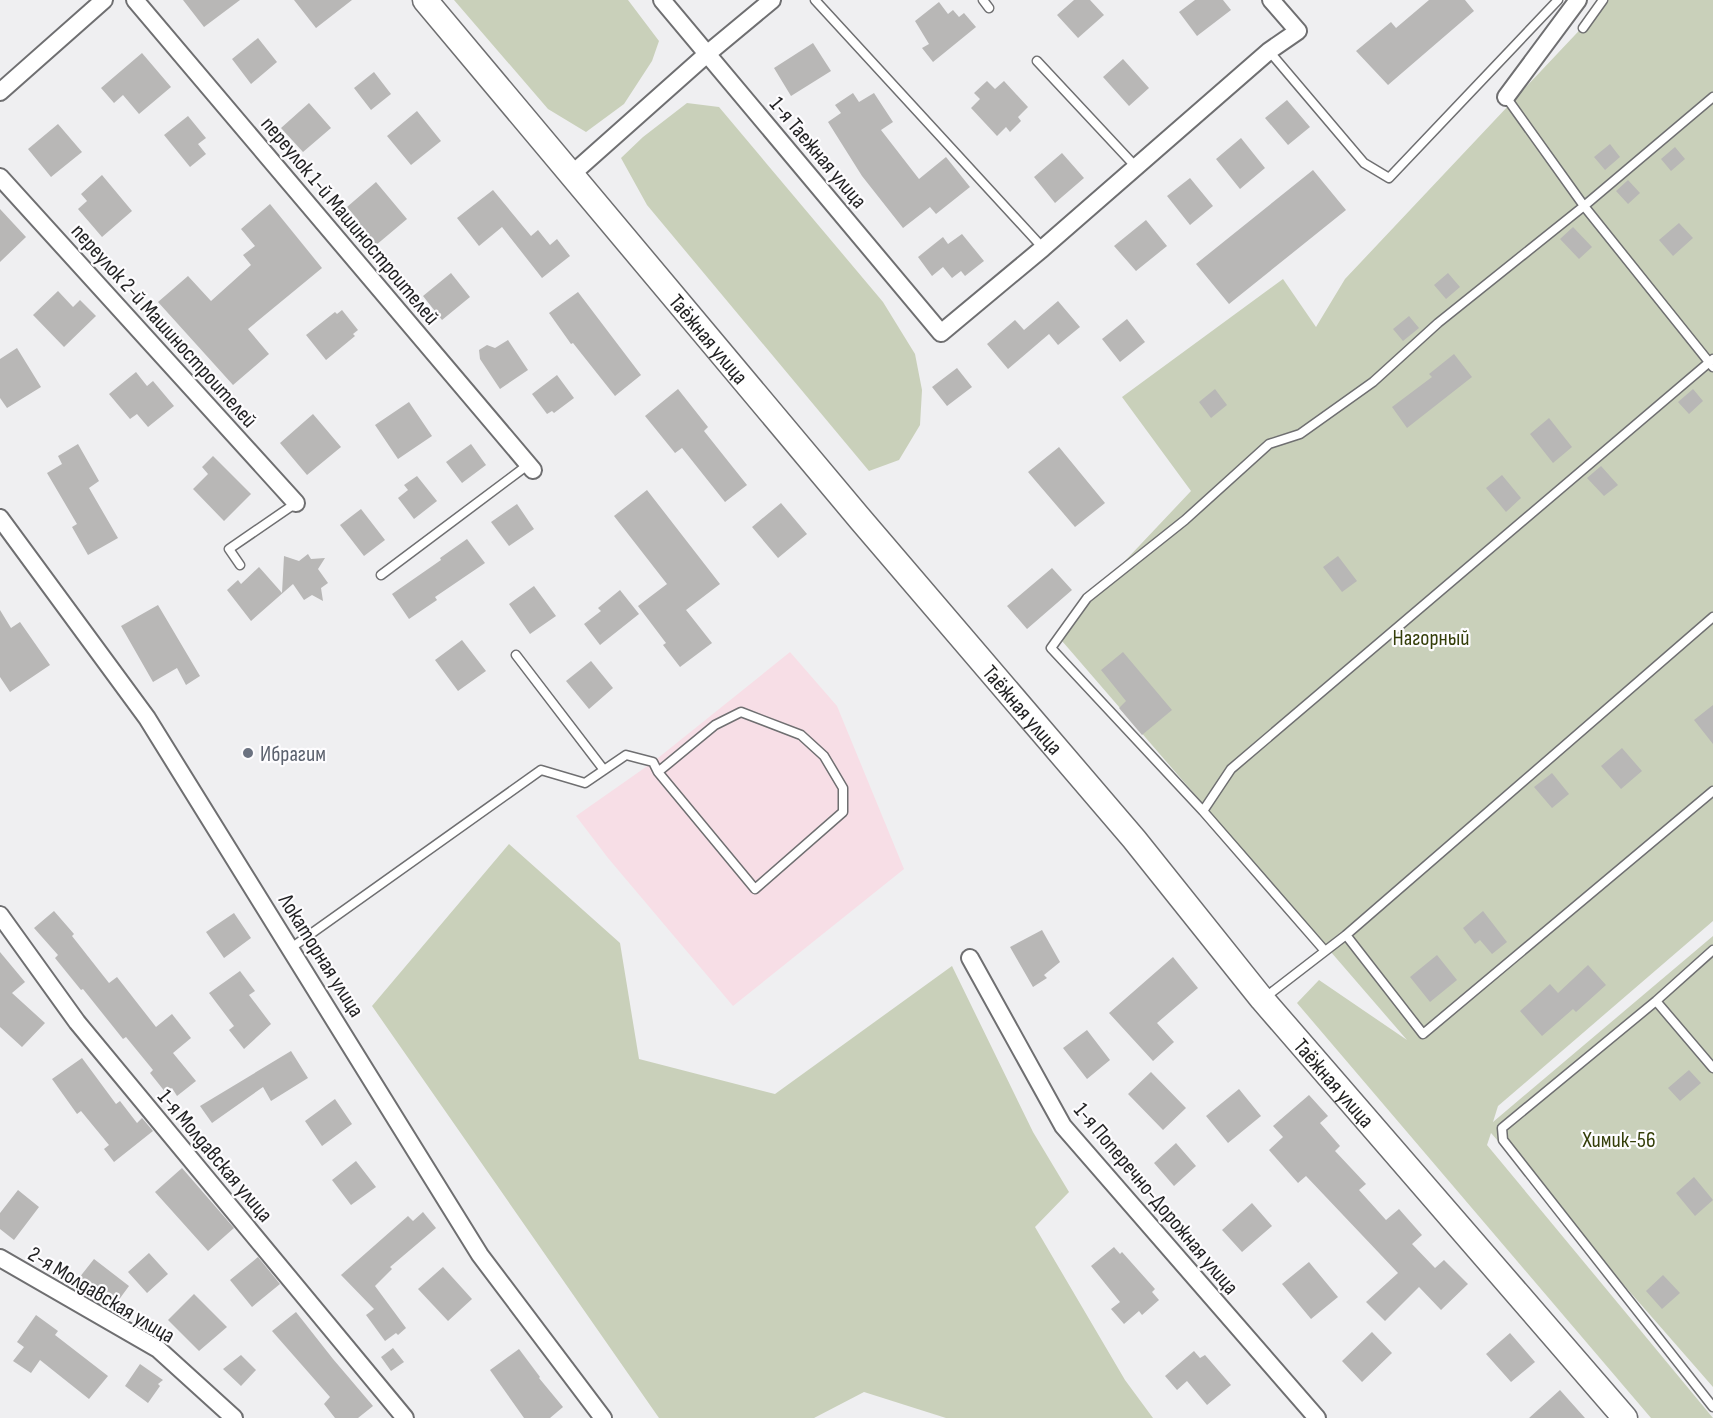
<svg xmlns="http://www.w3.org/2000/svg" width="1713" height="1418" font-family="'Sofia Sans Condensed',sans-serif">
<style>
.education{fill:#f7dee6}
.green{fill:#c9d0ba}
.building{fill:#b8b7b6}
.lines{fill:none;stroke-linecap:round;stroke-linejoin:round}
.lane-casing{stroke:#6f6f71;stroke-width:11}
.street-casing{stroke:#6f6f71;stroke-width:20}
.secondary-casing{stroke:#6f6f71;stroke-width:27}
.lane{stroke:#fff;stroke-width:8}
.street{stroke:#fff;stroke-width:16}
.secondary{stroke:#fff;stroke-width:24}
.worship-dot{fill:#6b7280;stroke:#fdfcfe;stroke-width:2}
.labels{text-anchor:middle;stroke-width:4.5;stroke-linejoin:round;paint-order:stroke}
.street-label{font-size:22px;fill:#222223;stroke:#fdfcfe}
.park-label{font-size:22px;fill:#343e09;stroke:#fdfcfe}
.worship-label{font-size:22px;fill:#5b616d;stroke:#fdfcfe;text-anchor:start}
</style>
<rect width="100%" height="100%" fill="#efeff1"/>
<path class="education" d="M790,652L837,706L904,869L733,1006L608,858L576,816L653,762Z"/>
<path class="green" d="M454,0H628L659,41L652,61L624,104L586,132L548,109Z
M1608,0H1713V921L1498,1106L1493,1122L1713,936V1387L1491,1133L1487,1145L1713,1418H1651L1297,1003L1319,980L1407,1040L1056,634L1191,491L1122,397L1283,279L1316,327L1345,279Z
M687,103L719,107L883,302L915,354L922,390L920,425L899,460L869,471L647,205L621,158L643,137Z
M509,844L620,943L639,1059L775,1094L952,966L1033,1132L1069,1192L1035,1227L1125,1380L1153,1418H946L864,1392L814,1418H659L372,1006Z"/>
<path class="building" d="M183,0H240L204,27Z
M294,0H352L316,28Z
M1074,0H1090L1104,15L1078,38L1057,15Z
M1195,0H1223L1231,10L1197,36L1179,12Z
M1429,0H1465L1474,11L1388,85L1356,51L1391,22L1396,28Z
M939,2L948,14L953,10L959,17L964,13L976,27L933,62L922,48L929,44L915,21Z
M258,38L277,62L251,84L232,59Z
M813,43L831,71L791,96L774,68Z
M142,53L171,87L139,114L123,95L114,103L101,88Z
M1123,59L1149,88L1129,106L1103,77Z
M374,72L391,94L371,110L354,88Z
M987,81L995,89L1004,81L1028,107L1018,117L1021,121L1010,132L1006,127L997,136L971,108L980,99L974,93Z
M853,93L859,102L874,93L893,122L881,130L919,179L946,157L970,187L936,214L930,207L903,228L862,176L828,122L841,113L835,105Z
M1287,100L1310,127L1288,145L1265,118Z
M309,103L331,128L303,152L281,128Z
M417,111L441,141L411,165L387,136Z
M188,116L206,138L198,144L206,154L190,167L164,135Z
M58,124L82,152L51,177L28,149Z
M1241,138L1265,168L1240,189L1216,159Z
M1610,144L1620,157L1605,170L1594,157Z
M1675,147L1685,159L1671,171L1661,159Z
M1062,153L1084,178L1055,203L1034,177Z
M1313,170L1346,210L1229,304L1196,264Z
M102,175L132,211L102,237L78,209L87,201L81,194Z
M1190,178L1213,206L1190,225L1167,196Z
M1628,180L1640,193L1628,204L1616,191Z
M376,182L407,219L369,251L358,238L365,232L357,223L359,221L347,207Z
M493,190L531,236L538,230L550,245L557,239L570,256L542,278L502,227L479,246L457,218Z
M270,204L322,268L248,329L269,354L233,385L158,302L188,276L211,301L251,265L243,255L255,246L241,229Z
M0,209L26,237L0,262Z
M1146,220L1167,246L1136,271L1114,246Z
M1679,223L1693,238L1673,256L1659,240Z
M1573,227L1592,247L1579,259L1560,239Z
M962,234L984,261L965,276L961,271L952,278L943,267L932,276L918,257L943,237L948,244Z
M451,273L470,297L442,320L423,296Z
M1448,273L1460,287L1446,299L1434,285Z
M58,291L73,307L80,300L96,316L64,347L33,315Z
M578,292L641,375L615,396L573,343L571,344L549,313Z
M1058,301L1080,327L1058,345L1049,334L1008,369L987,344L1015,320L1024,330Z
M342,310L358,330L353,334L355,336L326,360L306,335L335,312L337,314Z
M1409,316L1419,328L1403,341L1393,329Z
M1127,319L1145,342L1120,362L1102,339Z
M508,340L528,370L500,389L480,359L479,350L487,345L495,348Z
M17,348L41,387L7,408L0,398V359Z
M1454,354L1472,377L1407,428L1392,407L1432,377L1429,374Z
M957,368L972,387L947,406L932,387Z
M136,372L147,386L153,381L174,406L148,427L137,414L130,419L109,394Z
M557,375L574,398L554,413L552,411L547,414L532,394Z
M678,389L708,427L704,431L747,485L725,502L682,448L675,453L645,416Z
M1215,389L1227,405L1211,418L1199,402Z
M1693,389L1703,401L1689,414L1678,402Z
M409,402L432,436L398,459L375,425Z
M313,414L341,447L307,475L280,443Z
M1549,418L1572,447L1553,463L1530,434Z
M78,444L99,481L89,488L118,538L88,555L72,527L77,524L47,473L62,464L58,456Z
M471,444L486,465L462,483L446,462Z
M1059,447L1105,503L1075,527L1028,472Z
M213,456L251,494L224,521L193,489L208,474L202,467Z
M1601,466L1618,485L1604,496L1587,478Z
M1502,475L1521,498L1506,512L1486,488Z
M417,476L437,501L414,519L398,498L408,490L404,485Z
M647,490L720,584L686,610L712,643L680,667L663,645L666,643L638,606L667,584L614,516Z
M781,503L807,534L778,558L752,527Z
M517,504L534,529L509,546L491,522Z
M361,509L385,540L364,556L340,525Z
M467,539L485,563L435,597L437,600L409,619L392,594L441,560L440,558Z
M308,554L311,559L325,558L318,569L328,583L321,588L323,601L312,595L304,600L293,584L251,621L227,590L238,580L241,584L259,567L282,593L284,556L299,561Z
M1338,556L1357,581L1342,592L1323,567Z
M1052,568L1072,590L1027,629L1007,606Z
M534,586L556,616L530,634L509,604Z
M620,590L639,614L600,645L584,624L601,611L598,608Z
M158,605L200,676L186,685L177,668L153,682L121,626Z
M0,610L11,628L20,622L50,665L10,692L0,677Z
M462,640L486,671L458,691L435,660Z
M1123,652L1172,710L1142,735L1119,708L1126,701L1101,670Z
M591,661L613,688L589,709L566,681Z
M1713,705V744L1694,720Z
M1622,748L1642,771L1621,789L1601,766Z
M1552,773L1569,794L1552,808L1534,787Z
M54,911L74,934L72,936L109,983L117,977L156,1027L172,1014L191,1038L173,1053L196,1081L177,1096L172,1088L166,1093L150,1073L153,1070L126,1037L123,1039L83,989L81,990L55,958L58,955L34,928Z
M1483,911L1507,942L1492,954L1480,940L1475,944L1463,928Z
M234,913L251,938L224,958L206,932Z
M1042,930L1060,962L1044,975L1047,978L1033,987L1010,947Z
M0,952L25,982L12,993L45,1023L22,1047L0,1027Z
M1437,955L1457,980L1430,1002L1410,977Z
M1173,957L1198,988L1157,1023L1174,1042L1153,1061L1109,1013Z
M1588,965L1606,985L1576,1012L1573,1009L1542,1036L1520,1011L1550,984L1558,993Z
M240,971L255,991L249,995L271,1024L244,1049L229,1030L234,1026L209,993Z
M1087,1030L1110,1060L1087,1079L1063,1048Z
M291,1051L308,1078L271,1101L263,1087L212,1123L200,1106Z
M82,1058L116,1104L120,1101L137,1123L142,1118L153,1131L114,1162L104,1149L109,1145L81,1111L77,1114L52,1079Z
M1689,1070L1701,1083L1680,1101L1668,1088Z
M1151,1072L1186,1108L1163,1130L1128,1094Z
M1239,1089L1261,1116L1228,1143L1206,1116Z
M1309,1095L1328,1116L1320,1123L1340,1146L1335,1151L1366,1184L1359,1190L1386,1220L1399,1209L1422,1235L1412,1244L1435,1268L1444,1260L1468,1284L1441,1310L1419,1287L1385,1321L1366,1302L1398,1273L1306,1176L1298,1183L1269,1150L1283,1137L1273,1126Z
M335,1099L352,1124L322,1146L305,1121Z
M1176,1143L1196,1166L1174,1186L1154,1163Z
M356,1161L376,1187L351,1205L332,1180Z
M182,1168L234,1228L208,1251L155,1192Z
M1694,1177L1713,1200L1695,1216L1676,1193Z
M18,1190L39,1207L14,1240L0,1229V1213Z
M1252,1203L1272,1226L1242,1252L1222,1230Z
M423,1212L436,1228L390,1267L392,1269L375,1286L406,1328L398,1335L396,1333L385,1341L366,1315L374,1309L341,1275L408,1216L413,1221Z
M1114,1247L1120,1254L1122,1252L1155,1289L1152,1292L1159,1300L1142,1315L1139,1311L1124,1324L1111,1309L1120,1302L1091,1266Z
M149,1253L168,1274L147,1293L128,1272Z
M258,1257L280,1284L252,1307L230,1280Z
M94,1259L129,1286L115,1305L79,1278Z
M1309,1262L1338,1297L1311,1319L1282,1284Z
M443,1267L472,1299L448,1321L418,1289Z
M1663,1275L1680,1293L1662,1309L1646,1291Z
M194,1294L227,1327L199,1351L168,1320Z
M296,1312L333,1359L373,1406L358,1418H335L324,1404L330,1397L272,1331Z
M36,1315L58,1331L55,1335L108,1376L89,1399L40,1360L31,1373L13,1361L24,1347L17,1342Z
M1372,1332L1392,1353L1362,1382L1342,1361Z
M1510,1333L1535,1362L1511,1382L1486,1354Z
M393,1348L404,1362L391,1371L381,1357Z
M519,1349L540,1377L539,1378L563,1407L550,1418H524L490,1370Z
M1194,1351L1200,1358L1205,1355L1231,1385L1207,1405L1187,1381L1177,1390L1165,1376Z
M241,1355L256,1370L241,1386L223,1369Z
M140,1364L163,1380L158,1384L160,1386L148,1403L125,1386Z
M1560,1390L1585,1418H1529Z"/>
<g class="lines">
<defs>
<path id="lane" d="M815,0L1043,248
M983,0L989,8
M1583,28L1603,0
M1269,51L1364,163L1389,178L1558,0
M1037,61L1136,167
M1506,97L1584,206L1713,367
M240,565L229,549L296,503
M381,575L529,464
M516,655L604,770
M1203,811L1051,648L1087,598L1185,520L1269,444L1300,434L1373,382L1438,323L1584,206L1713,97
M1346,935L1713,617
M291,948L541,770L585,783L626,755L653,762L658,772L715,725L741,712L801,735L824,756L843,788V812L755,889L658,772
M1713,950L1656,1001L1502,1128L1503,1140L1713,1407
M1325,951L1203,811L1231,769L1713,359
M1263,999L1346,935L1423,1034L1713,791
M1656,1001L1713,1068"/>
<path id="street" d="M135,0L533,470
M662,0L941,333L1043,248L1269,51L1298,31L1271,0
M0,92L104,0
M1506,97L1578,0
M572,174L707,54L772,0
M0,177L296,503
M0,518L147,718L480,1255L603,1418
M0,915L77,1022L405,1418
M970,958L1063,1126L1317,1418
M0,1258L158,1349L234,1418"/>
<g id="secondary">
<path id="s1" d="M425,0L861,520L1134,839L1262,999L1625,1418"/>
</g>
</defs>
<use href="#lane" class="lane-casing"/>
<use href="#street" class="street-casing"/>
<use href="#secondary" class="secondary-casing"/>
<use href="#lane" class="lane"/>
<use href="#street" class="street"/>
<use href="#secondary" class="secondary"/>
</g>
<circle class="worship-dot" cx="248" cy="753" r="6"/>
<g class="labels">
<g class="street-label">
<text transform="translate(819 152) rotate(50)" y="8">1-я Таежная улица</text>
<text transform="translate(351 220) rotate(50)" y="8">переулок 1-й Машиностроителей</text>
<text transform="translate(165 325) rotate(48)" y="8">переулок 2-й Машиностроителей</text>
<text dy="8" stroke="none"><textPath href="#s1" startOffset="442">Таёжная улица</textPath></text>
<text dy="8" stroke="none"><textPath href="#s1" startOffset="928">Таёжная улица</textPath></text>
<text transform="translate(322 955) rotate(58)" y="8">Локаторная улица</text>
<text dy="8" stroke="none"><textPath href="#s1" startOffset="1414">Таёжная улица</textPath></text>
<text transform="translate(216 1155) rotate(50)" y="8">1-я Молдавская улица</text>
<text transform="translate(1157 1198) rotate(50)" y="8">1-я Поперечно-Дорожная улица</text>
<text transform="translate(102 1294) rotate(31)" y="8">2-я Молдавская улица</text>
</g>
<g class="park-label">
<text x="1431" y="645">Нагорный</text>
<text x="1619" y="1147">Химик-56</text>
</g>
<g class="worship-label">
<text x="260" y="761">Ибрагим</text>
</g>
</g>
</svg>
